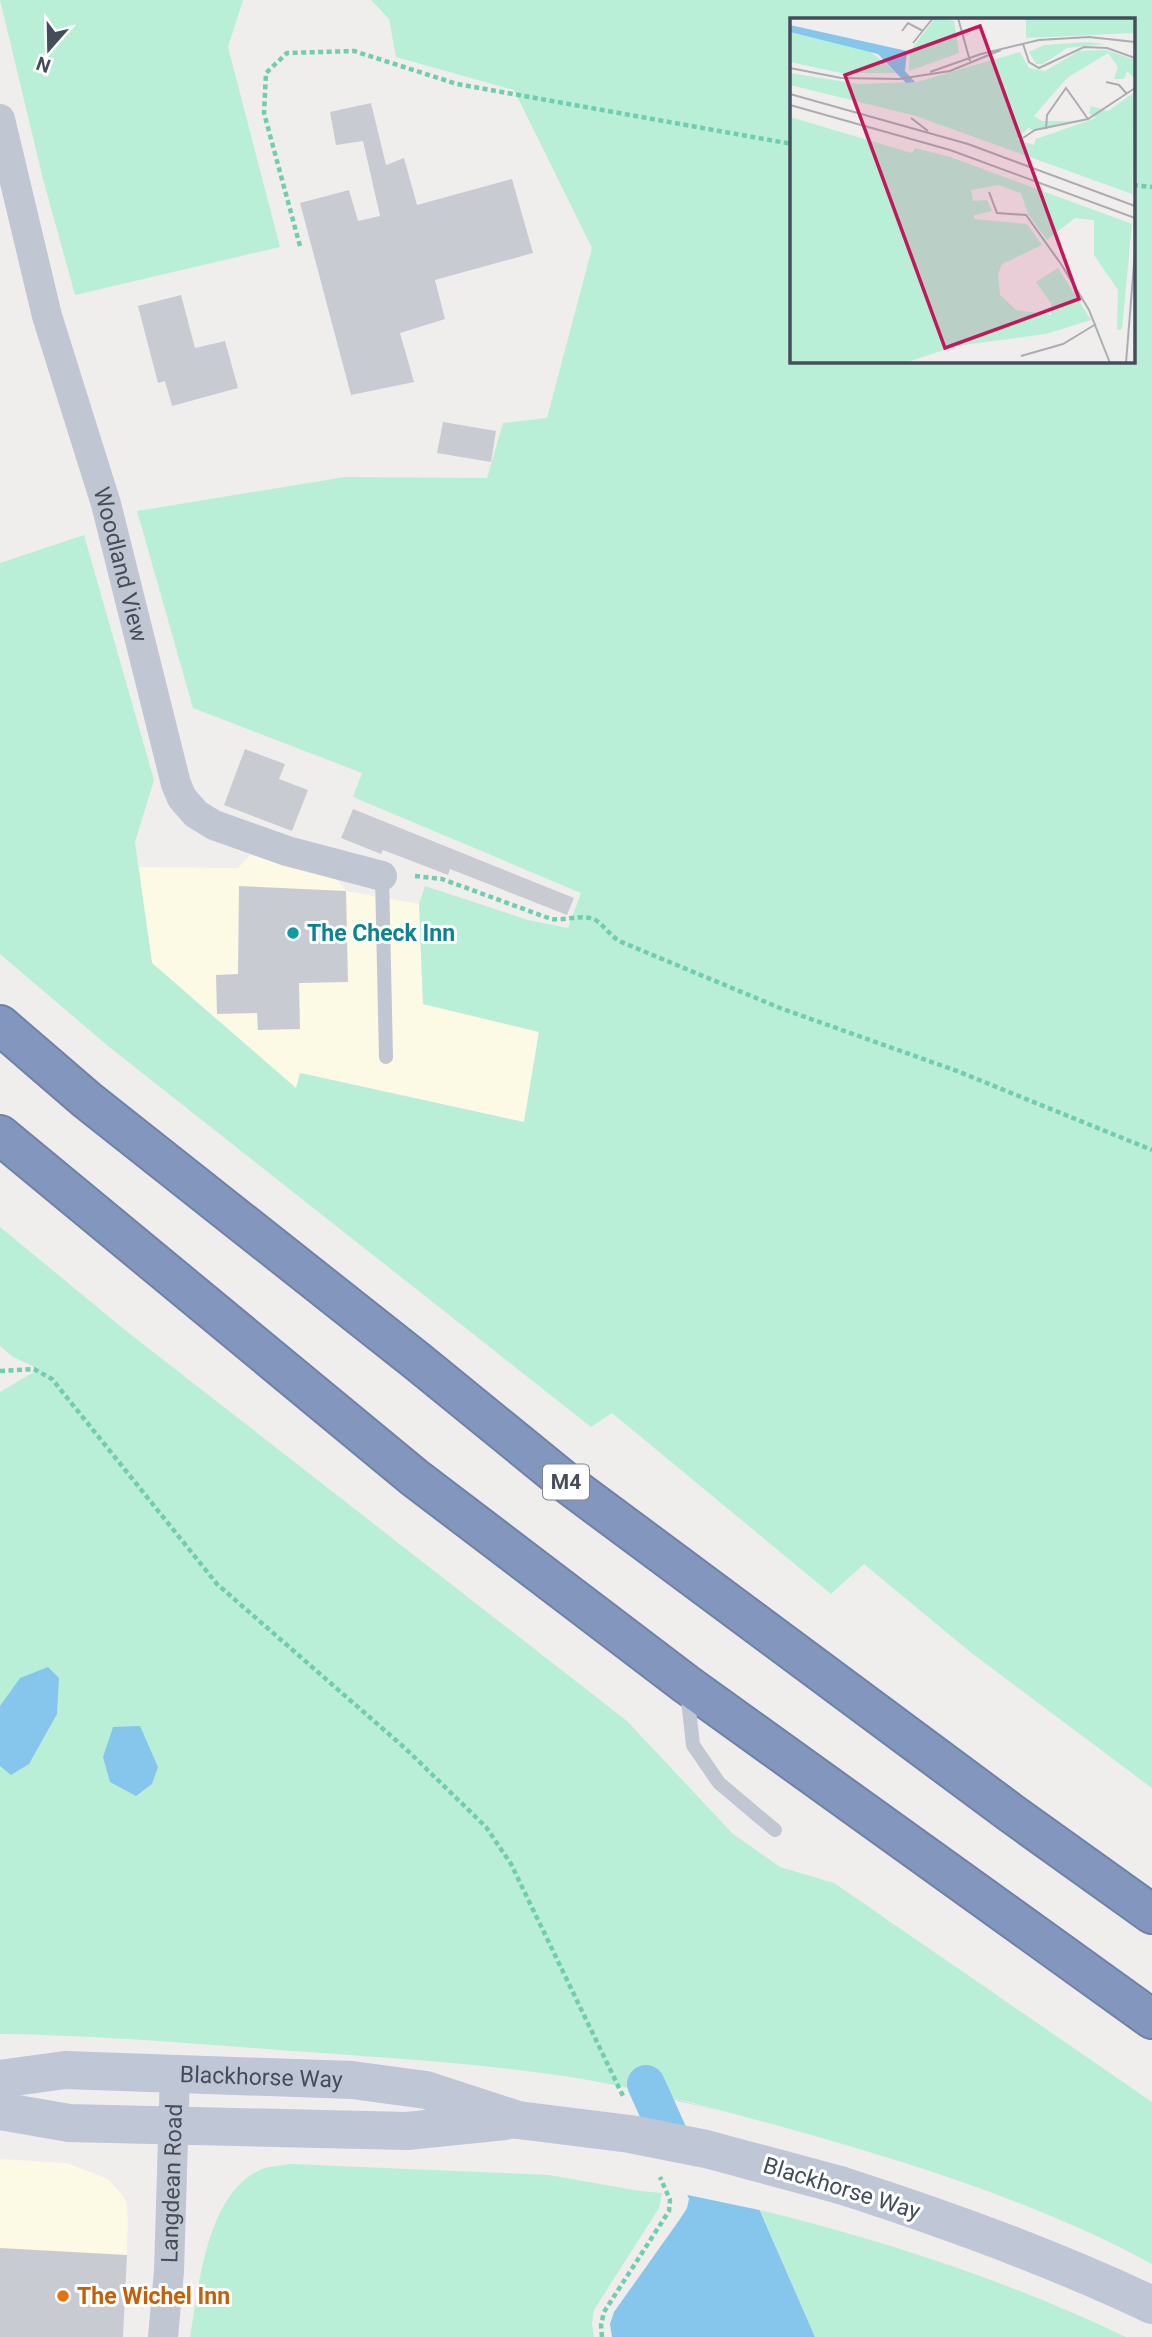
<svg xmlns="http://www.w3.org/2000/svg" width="1152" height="2337" font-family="Roboto,sans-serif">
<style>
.commercial{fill:#fcf9e4}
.green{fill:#b9efd7;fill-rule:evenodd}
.water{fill:#86c6ec}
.pier{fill:#f0eded}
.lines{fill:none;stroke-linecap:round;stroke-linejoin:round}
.canal{stroke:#86c6ec;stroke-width:38}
.building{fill:#c9cbd3}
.motorway-casing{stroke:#6f81a9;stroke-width:42}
.path{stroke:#71cdaf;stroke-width:4.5;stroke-dasharray:5 3.5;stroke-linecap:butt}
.service{stroke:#c0c6d2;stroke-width:14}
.minor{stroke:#c0c6d2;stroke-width:30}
.secondary{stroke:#bfc6d6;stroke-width:38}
.motorway{stroke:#8396bd;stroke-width:38}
.secondary-bridge{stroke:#bfc6d6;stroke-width:38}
.culture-dot{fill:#0f9aa8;stroke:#fff;stroke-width:2.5}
.food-dot{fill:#e8710a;stroke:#fff;stroke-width:2.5}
.labels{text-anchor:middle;stroke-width:6;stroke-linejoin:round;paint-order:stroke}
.shield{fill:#fff;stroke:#7d828c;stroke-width:2}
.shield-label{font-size:21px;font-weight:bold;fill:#454d5a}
.street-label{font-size:23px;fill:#454d5a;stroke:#fff}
.culture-label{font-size:23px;font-weight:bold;fill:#0d838f;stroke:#fff;text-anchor:start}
.food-label{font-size:23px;font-weight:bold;fill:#c56008;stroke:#fff;text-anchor:start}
.inset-road{fill:none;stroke:#acadb2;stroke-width:2}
.view{fill:#c2185b;fill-opacity:0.15;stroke:#c2185b;stroke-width:3.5}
.inset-edge{fill:none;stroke:#454d5a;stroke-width:3.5}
</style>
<rect width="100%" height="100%" fill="#f0eded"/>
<path class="commercial" d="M250,855L336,879L346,891L419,904L423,1004L539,1032L524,1122L301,1073L297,1089L152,963L138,867L238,868Z
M0,2159L67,2163L108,2179L120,2192L127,2203L128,2223L123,2337H0Z"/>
<path class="green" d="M0,0H243L228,47L280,247L75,295L43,179Z
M371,0H1152V1788L969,1651L864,1564L831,1594L612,1413L591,1427L108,1046L0,954V563L84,535L154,780L135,842L152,963L296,1088L300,1073L524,1122L539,1032L423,1004L419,904L425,886L528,920L568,928L581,893L353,797L362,773L193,708L137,511L345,477L487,478L503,423L547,418L592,248L514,90L396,57L389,19ZM792,19H1133V360H792Z
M0,1227L130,1334L627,1721L733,1834L780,1867L834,1883L1152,2102V2264C1035,2201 906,2161 779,2126C708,2107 637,2087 564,2076C470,2062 374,2057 279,2050C186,2043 93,2035 0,2034V1392L39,1369L13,1357L0,1346Z
M290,2164L549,2175L640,2191L662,2193L659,2208L594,2310L592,2323L594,2337H190C199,2286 206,2197 258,2171C267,2166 280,2166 290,2164Z
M760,2210C886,2241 1009,2281 1126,2337H815Z"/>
<path class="water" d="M48,1667L59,1678L57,1714L29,1764L11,1775L0,1766V1706L20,1678Z
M140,1726L158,1767L152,1784L136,1796L110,1782L103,1757L113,1727Z
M642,2091L716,2110L815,2337H612L610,2324L614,2312L680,2219L687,2208L689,2199Z"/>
<path class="pier" d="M638,2091L721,2111L764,2211L683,2194Z"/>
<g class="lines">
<path class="canal" d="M646,2084L672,2142"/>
</g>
<path class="building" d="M371,103L386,165L404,158L417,205L512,179L533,253L435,280L445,319L400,333L414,382L351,395L300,203L349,190L358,221L380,216L363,141L336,145L330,112Z
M181,295L195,348L225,341L238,388L172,406L165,381L158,383L138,306Z
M443,422L496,431L491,462L437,453Z
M245,749L285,764L279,779L308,790L292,831L224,805Z
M353,809L574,898L567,915L450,869L448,875L383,850L381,854L341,838Z
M239,886L346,891L348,982L299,983L300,1029L258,1030L257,1013L217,1014L216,975L238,974Z
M0,2248L127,2255L123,2337H0Z"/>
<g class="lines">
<defs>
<path id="motorway" d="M0,1025L87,1100L417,1361L568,1484L1011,1813L1152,1914
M0,1135L415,1478L686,1684L1152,2019"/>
</defs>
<use href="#motorway" class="motorway-casing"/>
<path class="path" d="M1133,185L1152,187
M300,246L264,113L266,73L287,53L354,51L457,84L792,144
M415,876L442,879L551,919C565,921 585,913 597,921C605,927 610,935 619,941L780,1008L957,1071L1152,1150
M0,1371L34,1369L52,1379L217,1584L406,1749L486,1827L511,1864L623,2096
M602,2337L601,2325L604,2312L669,2211L670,2200L660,2177"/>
<path class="service" d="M382,876L386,1057
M687,1691L693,1745L719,1783L775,1830"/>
<g class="minor">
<path id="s1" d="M0,119L47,316L106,504L176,784L182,798L196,814L214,825L287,851L382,876"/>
<path id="s2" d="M163,2337L169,2271L175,2073"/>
</g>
<g class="secondary">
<path id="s3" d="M0,2079L65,2070L352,2080L426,2090L518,2120"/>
<path d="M0,2111L69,2123L407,2131L505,2121"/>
<path d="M840,2185C946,2219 1051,2257 1152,2305"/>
</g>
<use href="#motorway" class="motorway"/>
<path class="secondary-bridge" d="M518,2120L630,2134L706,2149L840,2185"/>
</g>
<circle class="culture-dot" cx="293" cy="933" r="7"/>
<circle class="food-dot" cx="63" cy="2296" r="7"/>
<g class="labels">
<rect class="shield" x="543" y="1464.5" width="46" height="35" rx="5"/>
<g class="shield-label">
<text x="566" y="1489">M4</text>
</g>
<g class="street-label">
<text dy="8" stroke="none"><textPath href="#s1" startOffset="462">Woodland View</textPath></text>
<text dy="8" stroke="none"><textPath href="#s3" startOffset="262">Blackhorse Way</textPath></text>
<text dy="8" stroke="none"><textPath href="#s2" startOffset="154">Langdean Road</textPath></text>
<text transform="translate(842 2188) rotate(17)" y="8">Blackhorse Way</text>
</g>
<g class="culture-label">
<text x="307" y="941">The Check Inn</text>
</g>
<g class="food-label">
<text x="77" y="2304">The Wichel Inn</text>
</g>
</g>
<g transform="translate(790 18)">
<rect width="345" height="345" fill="#f0eded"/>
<path d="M145,0L164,3L169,35L119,53L120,33ZM345,0V15L236,20V0ZM0,14L78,32L107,55H51L0,44ZM296,24L316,26L277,30L253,46H246L239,34L254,27ZM316,32L345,42V61L337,53L334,61H324L328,49L318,35L277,60L244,98L252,103H281L242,113L239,109L227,122L244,127L246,121L306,100L299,95L301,88L318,93L345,74L342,176L126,98L0,67V55L68,66L127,64L230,34L239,50L255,53L289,33ZM0,99L122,135L125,130L160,139L342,206L332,311L327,312L328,272L304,237V202L285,200L257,222L238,196L231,175L209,167L181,172L183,183L197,182L202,193L184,197V201L237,206L252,227L212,246L208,256L210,277L226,292L261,297V285L246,264L268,250L301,302L256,316L166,328L115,345H0Z" fill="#b9efd7"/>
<path d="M0,7L117,33L115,53L125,64L116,65L88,36L0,14Z" fill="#86c6ec"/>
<path class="inset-road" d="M168,0L180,43M112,13L118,5L133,13M123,25L143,0M233,26L239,44L249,50L294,29L317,30L345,40M0,50L51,60L109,61L160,53L211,32M140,54L191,36L249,22L299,19L345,24M316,64L329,67L337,76M0,76L178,126L345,188M0,87L160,132L345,200M121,100L138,113M256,111L257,97L276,70L298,101M233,120L245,112L298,101L345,70M199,174L207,195L236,197L271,246L299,292L320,345M231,338L273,326L306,306M336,345L345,233"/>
<path class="view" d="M190,8L289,281L155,330L55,57Z"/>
<rect width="345" height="345" class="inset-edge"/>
</g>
<g transform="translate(49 49) rotate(200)" stroke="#ffffff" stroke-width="5" paint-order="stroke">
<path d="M0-5L12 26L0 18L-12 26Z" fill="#454d5a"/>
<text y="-10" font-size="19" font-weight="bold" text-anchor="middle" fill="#454d5a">N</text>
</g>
</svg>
